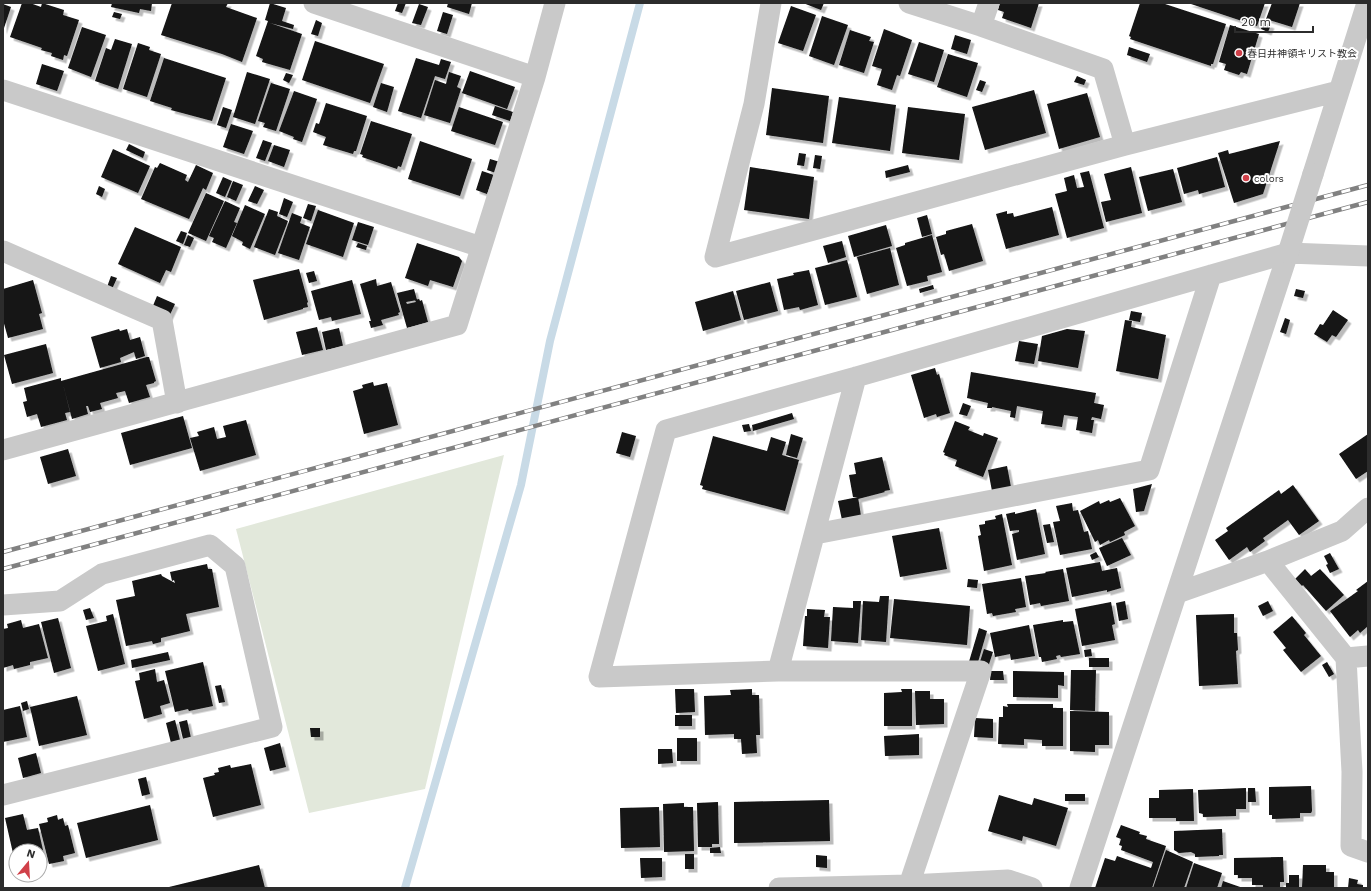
<svg xmlns="http://www.w3.org/2000/svg" width="1371" height="891" font-family="'Work Sans','Noto Sans JP',sans-serif">
<style>
.green{fill:#e2e8db}
.lines{fill:none;stroke-linecap:round;stroke-linejoin:round}
.stream{stroke:#c8dae6;stroke-width:8}
.building{fill:#131313;filter:url(#shadow)}
.minor{stroke:#c9c9c9;stroke-width:21}
.rail-casing{stroke:#818181;stroke-width:4.5}
.rail{stroke:#fff;stroke-width:3;stroke-dasharray:9;stroke-linecap:butt}
.minor-bridge{stroke:#c9c9c9;stroke-width:21}
.poi-dot{fill:#d04049;stroke:#fff;stroke-width:1.5}
.labels{text-anchor:middle;stroke-width:4;stroke-linejoin:round;paint-order:stroke}
.poi-label{font-size:10px;fill:#2c2c2c;stroke:#fff;text-anchor:start}
</style>
<defs>
<filter id="shadow"><feDropShadow dx="3.5" dy="3.5" stdDeviation="0" flood-color="#0004"/></filter>
</defs>
<rect width="100%" height="100%" fill="#fff"/>
<path class="green" d="M504,455L425,789L309,813L236,529Z"/>
<g class="lines">
<path class="stream" d="M405,888L521,485L550,341L640,3"/>
</g>
<path class="building" d="M22,3H30L41,7L42,3L64,10L63,15L79,20L67,56L64,55L63,60L51,56L52,53L41,50L42,48L10,37Z
M112,3H152L151,11L140,9L139,13L111,7Z
M172,3H228L226,7L257,18L242,62L222,54L161,35Z
M270,3L286,8L282,21L294,25L293,29L270,23L302,34L290,70L262,62L263,59L256,56L268,21L265,20Z
M398,3H406L402,13L395,11Z
M448,3H472L469,14L447,7Z
M803,3H824L821,10Z
M1000,3H1039L1031,28L1002,18L1004,12L998,10Z
M1140,3H1162L1226,24L1213,64H1211V66L1130,39L1131,37L1129,36Z
M1188,3H1265L1257,26Z
M1272,3H1300L1292,27L1266,19Z
M3,4L11,7L3,31Z
M419,4L428,7L421,25L412,23Z
M791,6L816,15L803,51L778,43Z
M114,12L122,14L120,19L112,17Z
M443,12L453,15L447,34L437,31Z
M822,16L848,25L834,65L809,56Z
M316,20L322,23L318,36L311,34Z
M1263,22L1271,25L1268,32L1261,29Z
M1230,25L1259,34L1247,74L1241,72L1239,75L1224,70L1226,64L1219,62Z
M82,27L106,35L91,77L68,68Z
M884,29L912,40L900,76L897,75L892,90L877,85L882,69L872,66Z
M850,30L871,37L869,41L874,42L864,73L839,65Z
M955,35L971,40L967,54L951,49Z
M115,39L132,44L118,89L95,81L106,48L111,50Z
M315,41L384,64L370,103L302,80Z
M919,42L944,50L934,82L908,74Z
M138,43L150,47L149,50L161,54L147,97L123,89Z
M1129,47L1150,54L1147,62L1127,55Z
M948,54L978,63L967,97L937,87Z
M164,58L226,78L212,121L171,110L172,108L150,101Z
M416,58L439,65L441,59L451,62L445,79L435,76L421,118L398,111Z
M42,64L64,71L57,91L36,84Z
M470,71L515,87L507,109L462,93Z
M247,72L270,79L255,124L233,117Z
M449,72L461,76L457,87L461,89L450,123L424,115L435,80L446,84Z
M286,73L293,75L289,83L283,80Z
M1077,76L1086,80L1084,85L1074,82Z
M980,80L986,82L982,92L976,90Z
M271,83L290,89L276,131L263,127L265,123L258,121Z
M381,83L394,87L387,112L373,107Z
M772,88L829,96L823,143L766,135Z
M1034,90L1046,133L985,150L972,107Z
M294,91L317,99L302,142L293,139L294,137L279,131Z
M1087,93L1100,137L1059,149L1047,104Z
M839,97L896,105L890,151L832,143Z
M326,103L367,116L356,151H354L353,154L323,145L326,137L313,132L316,123L319,124Z
M495,106L513,112L510,121L492,115Z
M223,107L232,110L226,128L217,125Z
M459,107L503,122L495,145L451,131Z
M908,107L965,114L959,160L902,153Z
M371,121L412,134L401,167L398,166L397,169L362,157L363,155L360,154Z
M231,124L253,131L244,154L223,147Z
M263,140L272,143L265,161L256,158Z
M420,141L472,159L460,196L408,179Z
M1280,141L1263,194L1234,203L1218,153L1228,150L1229,154Z
M129,144L145,152L143,158L126,150Z
M274,145L290,150L284,167L268,161Z
M113,149L150,166L138,193L101,177Z
M799,153L806,154L804,166L797,165Z
M815,155L822,156L820,169L813,168Z
M1217,157L1225,187L1199,194L1198,190L1184,194L1177,168Z
M490,159L500,162L496,173L487,170Z
M160,163L187,175L185,180L188,182L196,165L213,173L206,190L203,188L189,219L141,199L155,167L157,168Z
M908,165L910,172L886,178L885,171Z
M750,167L814,177L809,219L744,210Z
M1131,167L1142,213L1106,222L1101,202L1111,200L1104,174Z
M1173,169L1182,202L1148,211L1139,177Z
M482,171L494,175L487,194L476,190Z
M1089,171L1104,228L1067,238L1055,194L1067,191L1064,178L1074,175L1077,188L1084,187L1080,173Z
M223,177L232,181L225,197L216,193Z
M233,181L243,185L236,201L227,197Z
M99,186L105,189L102,197L96,194Z
M255,186L264,190L257,204L248,201Z
M206,193L224,201L206,241L188,233Z
M284,198L293,202L287,217L279,214Z
M225,201L240,208L234,222L237,223L226,248L212,242L214,238L209,236Z
M308,204L316,206L311,221L303,218Z
M245,205L265,214L250,249L242,245L243,242L232,236Z
M1052,207L1059,235L1006,249L996,214L1007,211V214L1013,213L1014,217Z
M269,209L278,212L277,216L288,221L275,255L254,247Z
M318,210L354,223L343,257L306,244Z
M292,213L302,217L300,223L310,227L299,260L278,253Z
M927,215L932,234L922,237L917,218Z
M358,222L374,227L368,245L352,240Z
M972,224L983,261L949,271L944,254L941,255L936,237L946,234V231Z
M886,225L892,246L854,257L848,236Z
M135,227L181,247L171,272L166,270L160,283L118,264Z
M181,231L187,233L183,244L176,241Z
M188,235L194,238L190,247L184,245Z
M932,235L942,272L927,276L928,281L907,286L896,248L905,245V243Z
M842,241L846,257L828,263L823,246Z
M358,243L367,246L366,250L356,247Z
M417,243L459,257L462,261L453,287L430,280L428,286L405,278Z
M890,248L899,285L867,294L857,257Z
M847,260L857,297L825,305L815,268Z
M299,269L308,302L307,303L308,307L303,308V309L264,320L253,280Z
M809,270L818,305L800,310L799,307L784,310L777,279L794,275L793,273Z
M314,271L317,281L309,283L306,273Z
M111,276L117,278L112,289L107,287Z
M376,279L377,286L391,282L400,312L398,313L399,315L381,320L383,325L371,328L369,321H371L360,284Z
M33,280L42,313L39,314L43,329L8,338L3,320V289Z
M352,280L361,314L332,321L331,317L319,320L311,291Z
M770,282L778,311L744,320L736,291Z
M933,285L934,289L920,293L919,289Z
M414,289L417,300L406,302L407,304L416,302L415,300L419,299L420,301L422,300L428,322L407,328L397,293Z
M1296,289L1305,291L1303,298L1294,296Z
M733,291L741,320L703,331L695,302Z
M157,296L175,304L167,321L150,313Z
M1333,310L1348,320L1336,337L1332,335L1327,342L1314,334L1320,324L1323,325Z
M1131,311L1142,313L1140,322L1129,320Z
M1285,318L1290,320L1286,334L1280,332Z
M1125,320L1132,321L1131,327L1166,335L1158,379L1116,371Z
M317,327L323,350L302,355L296,332Z
M339,328L343,346L326,350L322,332Z
M119,329L120,331L127,329L130,340L140,337L145,356L136,359L134,352L120,358L121,362L100,368L91,337Z
M1067,329L1085,331L1078,368L1038,361L1042,336Z
M1019,341L1038,344L1034,364L1015,361Z
M46,344L53,373L12,384L4,355Z
M147,357H149L156,381L154,382V383L146,385L150,397L129,403L125,391L116,393L118,398L100,403L102,409L90,412L88,406H86L88,414L72,419L63,384L70,412L65,413L67,420L41,427L37,414L27,417L23,402L27,401L24,388L61,378V381Z
M935,368L937,375L939,374L950,413L937,417L936,414L924,418L911,375Z
M971,372L1096,393L1094,403L1104,405L1101,419L1092,417L1091,420H1094L1092,433L1076,430L1078,417L1064,415L1062,427L1049,425L1041,424L1043,411L1017,406L1015,418L1010,417L1011,411L992,407V408H987L988,403L967,398Z
M373,382L374,386L387,383L398,425L364,434L353,391L363,388L362,385Z
M963,403L971,406L967,416L959,414Z
M792,413L794,419L753,431L752,425Z
M183,416L192,448L130,465L121,433Z
M246,420L256,455L200,471L190,438L199,436L197,432L214,427L217,439L226,437L223,426Z
M955,421L970,427L968,430L983,436L984,433L998,438L983,477L955,466L957,460L944,455L945,453L943,452Z
M749,424L751,431L744,432L742,425Z
M622,432L636,436L630,457L616,453Z
M791,434L803,438L797,458L786,455Z
M1368,434V471L1356,479L1339,454Z
M713,436L767,451L771,437L786,442L782,455L799,460L785,511L702,489L703,486L700,485Z
M68,449L76,476L48,484L40,457Z
M882,457L890,490L884,491L885,492L858,499V497H853L849,475L856,474L854,463Z
M1007,466L1011,487L992,491L988,470Z
M1152,484L1144,511L1136,512L1133,489Z
M1293,485L1319,521L1299,535L1288,520L1263,538L1265,541L1250,552L1247,547L1229,560L1215,540L1228,531L1226,528L1279,490L1281,494Z
M858,497L861,516L842,520L838,501Z
M1120,498L1135,526L1124,532L1125,535L1110,542L1109,540L1100,545L1098,540L1095,542L1080,511L1099,501L1100,504L1109,500L1110,502Z
M1072,503L1073,511L1078,510L1084,532L1088,531L1092,549L1060,555L1053,522L1060,521L1056,506Z
M1036,509L1045,554L1017,560L1012,534L1019,532V530L1010,531L1006,514L1015,512V514Z
M1002,514L1012,565L984,571L978,536L981,535L979,525L985,524V521L996,519L995,516Z
M1050,524L1054,542L1047,543L1043,525Z
M939,528L947,569L900,577L892,536Z
M1122,538L1131,555L1107,566L1099,548Z
M1096,552L1099,557L1092,560L1090,555Z
M1330,553L1339,569L1330,573L1326,565L1328,564L1324,556Z
M1100,562L1102,571L1117,568L1121,588L1107,592V590L1072,597L1066,568Z
M207,564L208,569H212L219,607L186,614L190,631L161,638V642L153,644L152,641L126,646L116,600L135,596L132,581L161,574L162,576L175,583L174,580L172,581L170,572Z
M1063,569L1069,601L1041,606L1040,603L1030,605L1025,576L1046,573L1045,572Z
M1305,569L1311,576L1320,569L1344,595L1326,611L1303,585L1302,586L1295,579Z
M1021,578L1026,607L1015,609L1016,612L993,616L992,613L987,614L982,584Z
M968,579L978,580L977,588L967,587Z
M1368,581V626L1360,633L1358,630L1350,637L1330,611L1358,591L1356,590Z
M880,596H889L886,642L861,640L863,601L879,602Z
M894,599L970,606L967,645L890,638Z
M853,601H861L858,643L831,641L833,607L853,608Z
M1125,601L1128,619L1119,621L1116,603Z
M1268,601L1273,611L1263,616L1258,606Z
M1111,602L1115,624L1112,625L1115,640L1082,646L1075,609Z
M90,608L94,618L86,620L83,610Z
M807,609L825,610L824,617H830L828,648L803,646L805,616H807Z
M113,614L125,664L98,671L86,626L107,621L106,616Z
M1234,614V633H1237L1238,650L1236,651L1238,684L1199,686L1196,615Z
M1292,616L1306,633L1304,635L1321,656L1301,672L1283,650L1286,648L1273,632Z
M58,618L71,668L54,673L41,622Z
M21,620L23,628L39,624L48,658L30,662V665L14,669L13,665L3,668V629L8,628L7,624Z
M1063,620V622L1073,621L1080,654L1061,657L1060,655L1056,656L1057,659L1042,662L1041,657H1039L1033,625Z
M1029,625L1035,656L1011,660L1010,654L995,657L990,633Z
M979,628L987,631L978,662L968,665Z
M984,649L993,652L988,667L979,665Z
M1091,649L1092,656L1085,657L1084,650Z
M168,652L170,660L132,668L131,660Z
M1089,658H1109V667H1089Z
M203,662L213,706L189,711L188,709L175,712L165,671Z
M1327,662L1334,674L1329,677L1322,665Z
M155,669L157,682L164,680L170,703L160,706L162,714L144,719L135,681L140,680L139,673Z
M1071,670H1096L1095,711L1070,710Z
M991,671H1003L1004,680H990Z
M1013,671L1064,672V686L1058,685V698L1013,697Z
M221,685L225,702L219,703L215,686Z
M675,689H694L695,712L676,713Z
M752,689V695H759L760,735H756L757,753L742,754L741,739H734V734L705,735L704,696L731,695L730,690Z
M901,689H912V726H884V693L902,692Z
M915,691H930V699H944V724L916,725Z
M77,696L87,735L39,746L30,707Z
M27,701L29,709L23,711L21,703Z
M1007,704H1053V708H1063V746H1042V740L1024,739V745L998,744L999,717H1003V706L1008,707Z
M20,706L27,737L3,742V710Z
M1070,711L1109,712V745H1095V752L1070,751Z
M675,715H692V726H675Z
M975,718L993,719V738L974,737Z
M175,720L180,740L171,743L166,723Z
M187,720L191,738L183,739L179,722Z
M310,728H320V737H311Z
M919,734V755L885,756L884,736Z
M677,738H697V761H677Z
M280,743L286,767L270,771L264,748Z
M658,749H672L673,763L658,764Z
M36,753L41,773L23,778L18,758Z
M251,764L261,805L213,817L203,778L215,775L214,773L219,772L218,768L230,765L231,768Z
M146,777L150,794L142,796L138,779Z
M1311,786L1312,811L1311,813H1300V818L1272,819V815H1269V787Z
M1246,788V809H1236V816L1203,817V814L1199,813L1198,790Z
M1248,788H1255L1256,802H1248Z
M1193,789L1194,821H1176V818H1149V798H1159V790Z
M1065,794H1085V801H1065Z
M999,795L1032,805L1034,798L1068,808L1056,846L1023,836L1022,841L988,831Z
M829,800L830,841L734,843V802Z
M718,802L719,844H712V847H698L697,803Z
M684,803V807H693L694,851L664,852L663,804Z
M150,805L158,840L86,858L77,823Z
M659,807L660,847L621,848L620,808Z
M23,814L27,830L38,828L45,859L40,860V851H16L15,862L5,818Z
M57,815L58,820L63,818L65,826L68,825L75,853L63,856L64,861L49,864L39,824L48,822L47,818Z
M1121,825L1140,832L1139,834L1147,836L1146,839L1166,846L1152,888H1095L1105,858L1115,861L1117,856L1151,868L1153,862L1121,850L1122,846L1119,845L1121,839L1116,837Z
M1222,829L1223,855H1219V856L1195,857V854L1191,852L1179,853L1174,850V831Z
M720,847L721,853H710V848Z
M1166,850L1193,862L1184,888H1153Z
M685,854H694V869H685Z
M816,855L827,856V868L816,867Z
M1283,857L1284,882H1280V888H1263V885H1252V878H1238V875H1234V858Z
M640,858H662V877L641,878Z
M1194,863L1222,873L1217,888H1186Z
M259,865L265,888H169V887Z
M1303,865H1326V872H1334V888H1302Z
M1289,875H1299V888H1286V883H1289Z
M1349,878L1358,880L1357,884L1363,885V888H1348Z
M1223,881L1243,888H1221Z"/>
<g class="lines">
<path class="minor" d="M314,3L535,77
M771,3L754,104L715,257L1125,145L1339,91
M909,3L981,26L1103,69L1125,145
M981,26L989,3
M3,90L481,247
M1313,174L1367,3
M3,251L162,320L177,403
M3,450L457,325L535,77L555,3
M815,534L1149,470L1211,275
M1268,561L1346,658L1352,772L1351,846L1368,852
M1177,593L1268,561L1342,531L1368,508
M3,605L60,601L102,574L210,545L235,566L272,727L3,795
M1346,658L1368,656
M778,671L856,377
M779,888L909,885L1008,880L1032,888
M908,888L981,671H778L599,677L666,430L856,377L1288,253L1368,256
M1080,888L1288,253"/>
<defs>
<path id="rail" d="M3,552L1368,185
M3,569L1368,202"/>
</defs>
<use href="#rail" class="rail-casing"/>
<use href="#rail" class="rail"/>
<path class="minor-bridge" d="M1288,253L1313,174"/>
</g>
<g class="poi-dot">
<circle cx="1239" cy="53" r="4"/>
<circle cx="1246" cy="178" r="4"/>
</g>
<g class="labels">
<g class="poi-label">
<text x="1247" y="57">春日井神領キリスト教会</text>
<text x="1254" y="182">colors</text>
</g>
</g>
<rect width="1371" height="891" fill="none" stroke="#2c2c2c" stroke-width="8"/>
<g transform="translate(28 863) rotate(18)"><circle r="19" fill="#ffffff" stroke="#ababab"/>
<path d="M0-3L7 15L0 10L-7 15Z" fill="#d04049"/>
<text y="-6" font-size="11" font-weight="bold" text-anchor="middle" fill="#2c2c2c">N</text>
</g>
<path d="M1235 26v6h78v-6" fill="none" stroke="#2c2c2c" stroke-width="2"/>
<text x="1241" y="26" font-size="12" fill="#2c2c2c" stroke="#ffffff" stroke-width="3" paint-order="stroke">20 m</text>
</svg>
